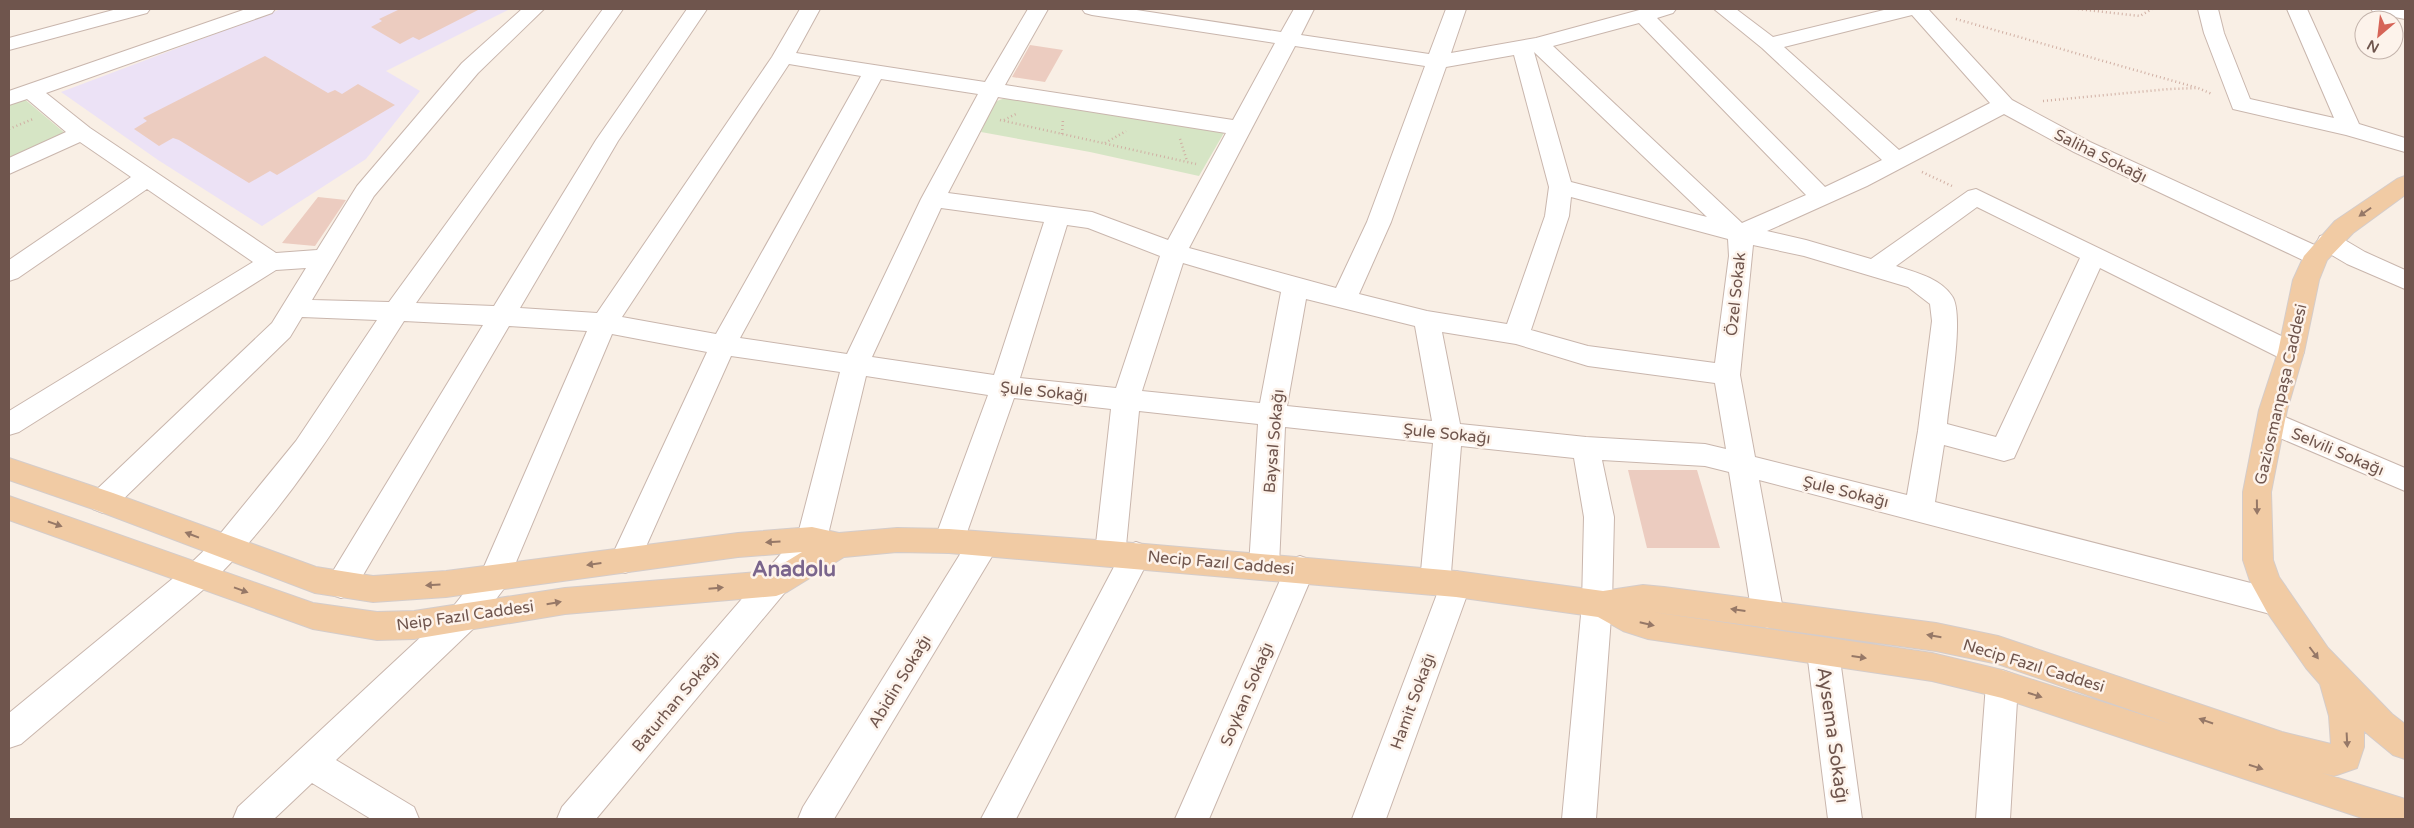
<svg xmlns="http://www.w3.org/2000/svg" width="2414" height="828" font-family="'Varela Round',sans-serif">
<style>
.education{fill:#ece2f6}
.green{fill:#d6e5c5}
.building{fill:#ecccc0}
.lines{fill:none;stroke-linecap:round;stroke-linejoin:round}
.minor-casing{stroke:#c9b6ad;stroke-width:2}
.major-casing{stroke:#d4ccca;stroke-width:2}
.path{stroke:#d0afa3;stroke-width:2.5;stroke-dasharray:1 3;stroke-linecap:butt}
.minor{fill:#fff;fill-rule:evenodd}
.major{fill:#f1cba4;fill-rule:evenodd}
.oneway{fill:#967867}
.labels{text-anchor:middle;stroke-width:5;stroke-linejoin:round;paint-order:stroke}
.street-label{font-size:16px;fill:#6f554d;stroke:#fdf3eb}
.near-street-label{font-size:19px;fill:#6f554d;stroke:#fdf3eb}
.district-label{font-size:21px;font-weight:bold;fill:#7a658c;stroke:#fdf3eb}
</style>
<rect width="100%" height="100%" fill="#f9efe5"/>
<path class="education" d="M281,9H510L386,71L420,91L366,159L262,226L158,160L61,92Z"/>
<path class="green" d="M22,97L66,134L9,160V101Z
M1008,97L1225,131L1199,176L1090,152L981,132L994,102Z"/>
<path class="building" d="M400,9H480L419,40L413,37L400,44L371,27L382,21L379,19Z
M1030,45L1063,50L1045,82L1012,77Z
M265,56L328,93L335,90L342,94L358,84L395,105L277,175L270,171L249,183L179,140L173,138L159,146L134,129L147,121L143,118Z
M318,197L346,200L315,246L282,243Z
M1628,470H1697L1720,548H1647Z"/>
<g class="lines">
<defs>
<path id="minor" d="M117,9H150L147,13L9,50V38Z
M246,9H275L272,13L46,93L90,128L276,253L317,250L357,186L462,63L522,9H544L478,73L374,196L312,300L389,302L603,9H623L416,303L494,306L596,140L687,9H707L618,141L520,308L597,313L772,57L800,9H820L796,53L985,82L1028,9H1048L1005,85L1233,120L1275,43L1092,15L1085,13L1082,9H1130L1281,32L1294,9H1314L1301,35L1429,54L1446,9H1466L1451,53L1536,38L1643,9H1676L1673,13L1657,18L1825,187L1882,160L1762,48L1714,9H1736L1773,37L1888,9H1928L2012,100L2090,142L2321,248L2317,242L2320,236L2329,234L2338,236L2365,252L2405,270V289L2347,264L2325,251L2328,256L2325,262L2316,265L2307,262L2074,152L2004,114L1867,186L1767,231L1806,240L1871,259L1968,191L1976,189L2300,345L2304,352L2300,359L2291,362L2282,359L2100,268L2014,458L2004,461L1944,445L1935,502L2278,590L2289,594L2293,603L2289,612L2278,616L1759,480L1784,615L1779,624L1768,628L1757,624L1752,615L1729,472L1705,466L1602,460L1614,517L1612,604L1596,819H1562L1582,604L1584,517L1574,458L1461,446L1451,573L1456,571L1467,575L1471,584L1386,819H1352L1437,594L1424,591L1420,582L1433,443L1285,427L1279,566L1275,575L1264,579L1253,575L1249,566L1258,424L1139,411L1126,546L1136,542L1147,546L1151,555L1016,819H981L1116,563L1110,565L1099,562L1095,553L1111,409L1014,398L964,541L960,550L949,553L938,550L934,541L988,395L866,376L827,539L822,548L596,819H557L562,807L798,534L840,372L731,356L640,560L636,569L625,573L614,569L610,560L707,352L612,334L506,586L474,628L336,760L414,807L419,819H371L312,783L274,819H233L238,807L452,608L483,569L587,331L509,326L352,594L341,598L330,594L326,585L330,576L483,325L404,321C345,413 288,508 210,584L21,744L9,748V713L188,566L216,539L296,441L377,320L302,317L290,337L113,509L103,513L93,509L88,501L93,493L272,323L306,268L276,270L19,432L9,435V411L253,262L147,189L18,278L9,281V260L131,177L80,142L9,174V158L66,132L27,99L9,105V91ZM1912,15L1990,103L1899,150L1784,47ZM1639,23L1806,195L1742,223L1553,46ZM1295,46L1425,66L1367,222L1336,288L1189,248ZM1534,52L1707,217L1571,182ZM1514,55L1549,187L1545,216L1507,324L1427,311L1359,294L1391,222L1446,67ZM789,64L861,76L716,334L622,317ZM881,79L978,94L921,199L847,354L740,338ZM998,97L1226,133L1168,240L1092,212L948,193ZM1571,197L1728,239L1729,256L1715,363L1588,346L1531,330L1569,216ZM1977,207L2080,258L1996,437L1947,424C1949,399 1965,314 1952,296C1940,278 1915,272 1896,266ZM941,208L1044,222L994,375L872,357ZM1067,225L1088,228L1160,256L1116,388L1020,378ZM1753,245L1804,256L1908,287L1930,304L1932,321L1918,431L1907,495L1755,457L1740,375ZM1183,263L1281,292L1260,403L1142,391ZM1306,299L1415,326L1432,421L1287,406ZM1442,332L1516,344L1588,366L1715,383L1726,449L1705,444L1586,437L1460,424Z
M2198,9H2218L2224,33L2250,99L2334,118L2287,9H2307L2359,124L2405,138V152L2346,135L2233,109L2204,33Z
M2371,9H2405V19L2374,13Z
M2271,411L2405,468V491L2261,430L2257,422L2261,414Z
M983,532L994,535L998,544L994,553L834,819H798L803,807L972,535Z
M1300,556L1311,560L1315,569L1209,819H1175L1285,569L1289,560Z
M1823,638L1834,642L1839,652L1862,819H1828L1807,652L1812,642Z
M2002,670L2013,674L2018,684L2010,819H1976L1986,684L1991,674Z"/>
<path id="major" d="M2405,176V195L2353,233L2327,260L2319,280L2304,352L2287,410L2271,492L2273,560L2279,577L2328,648L2392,714L2405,724V759L2393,755L2364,731V747L2357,768L2334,776L2322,773L2405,799V819H2365L2002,698L1932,681L1648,639L1623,631L1598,617L1456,597L949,553L897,552L844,557L787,592L776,596L565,614L414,639L377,640L313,629L9,520V496L313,603L377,612L414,611L565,588L771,571L802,552L738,557L446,597L373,602L315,593L93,509L9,480V458L113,493L316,567L373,576L446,571L738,533L812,527L839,533L897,528L949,529L1110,541L1456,571L1603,591L1643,585L1664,587L1936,623L1998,636L2282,732L2331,744L2329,716L2320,684L2306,668L2267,612L2250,581L2243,560V492L2259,410L2278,352L2293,280L2304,256L2335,221L2397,179ZM1652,612L1936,651L1998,664L2171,724L2002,670L1932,653Z"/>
</defs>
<use href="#minor" class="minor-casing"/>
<use href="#major" class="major-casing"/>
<path class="path" d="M2078,9L2140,16L2152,9
M1956,19L2198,88
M2043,101L2169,89L2198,88L2212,94
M1000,120L1196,164
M1004,120L1016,114
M9,129L33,119
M1062,134L1063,119
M1180,139L1187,161
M1105,143L1126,131
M1922,172L1952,186"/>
<use href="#minor" class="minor"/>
<use href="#major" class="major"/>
</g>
<defs><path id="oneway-solid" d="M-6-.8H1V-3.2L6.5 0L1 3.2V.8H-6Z" transform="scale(1.25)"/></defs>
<g class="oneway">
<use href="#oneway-solid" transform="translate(2365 212) rotate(145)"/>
<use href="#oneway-solid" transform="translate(2257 507) rotate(89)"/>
<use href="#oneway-solid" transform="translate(55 524) rotate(19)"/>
<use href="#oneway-solid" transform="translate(192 535) rotate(-159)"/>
<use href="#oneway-solid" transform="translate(773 542) rotate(176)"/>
<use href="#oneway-solid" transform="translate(594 564) rotate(172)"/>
<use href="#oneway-solid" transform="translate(433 585) rotate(176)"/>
<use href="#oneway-solid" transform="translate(716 588) rotate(-5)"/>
<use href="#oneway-solid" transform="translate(241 590) rotate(20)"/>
<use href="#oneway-solid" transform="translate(554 603) rotate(-10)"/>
<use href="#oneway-solid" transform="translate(1738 610) rotate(-172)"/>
<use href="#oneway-solid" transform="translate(1647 624) rotate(13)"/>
<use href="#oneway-solid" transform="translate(1934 636) rotate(-170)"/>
<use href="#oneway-solid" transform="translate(2314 653) rotate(53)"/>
<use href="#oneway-solid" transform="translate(1859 657) rotate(8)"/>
<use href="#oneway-solid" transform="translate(2035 695) rotate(18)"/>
<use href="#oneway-solid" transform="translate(2206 721) rotate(-161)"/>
<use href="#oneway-solid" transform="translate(2347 740) rotate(87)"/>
<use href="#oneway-solid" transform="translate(2256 767) rotate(18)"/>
</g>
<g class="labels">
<g class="street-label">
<text transform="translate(2101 155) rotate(26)" y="6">Saliha Sokağı</text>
<text transform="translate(1735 294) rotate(-84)" y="6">Özel Sokak</text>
<text transform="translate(1044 391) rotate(6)" y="6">Şule Sokağı</text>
<text transform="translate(2280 394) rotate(-77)" y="6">Gaziosmanpaşa Caddesi</text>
<text transform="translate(1447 433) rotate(6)" y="6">Şule Sokağı</text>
<text transform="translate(1273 441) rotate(-85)" y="6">Baysal Sokağı</text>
<text transform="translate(2338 451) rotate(23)" y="6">Selvili Sokağı</text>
<text transform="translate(1846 491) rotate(14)" y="6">Şule Sokağı</text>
<text transform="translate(1221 562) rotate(5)" y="6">Necip Fazıl Caddesi</text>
<text transform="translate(465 615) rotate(-8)" y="6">Neip Fazıl Caddesi</text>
<text transform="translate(2034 665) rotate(17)" y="6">Necip Fazıl Caddesi</text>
<text transform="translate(899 681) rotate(-59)" y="6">Abidin Sokağı</text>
<text transform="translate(1246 694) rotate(-67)" y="6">Soykan Sokağı</text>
<text transform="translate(675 701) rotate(-50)" y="6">Baturhan Sokağı</text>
<text transform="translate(1412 701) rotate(-70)" y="6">Hamit Sokağı</text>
</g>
<g class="near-street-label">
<text transform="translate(1834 735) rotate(82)" y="7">Aysema Sokağı</text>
</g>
<g class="district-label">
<text x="794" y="576">Anadolu</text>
</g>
</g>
<rect width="2414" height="828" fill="none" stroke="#6f554d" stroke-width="20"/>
<g transform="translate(2379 35) rotate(208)"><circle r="24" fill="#fdf3eb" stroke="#c4b4ac"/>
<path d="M0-4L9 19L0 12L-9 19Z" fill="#d66457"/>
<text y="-8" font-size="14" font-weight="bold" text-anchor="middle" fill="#6f554d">N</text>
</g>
</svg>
